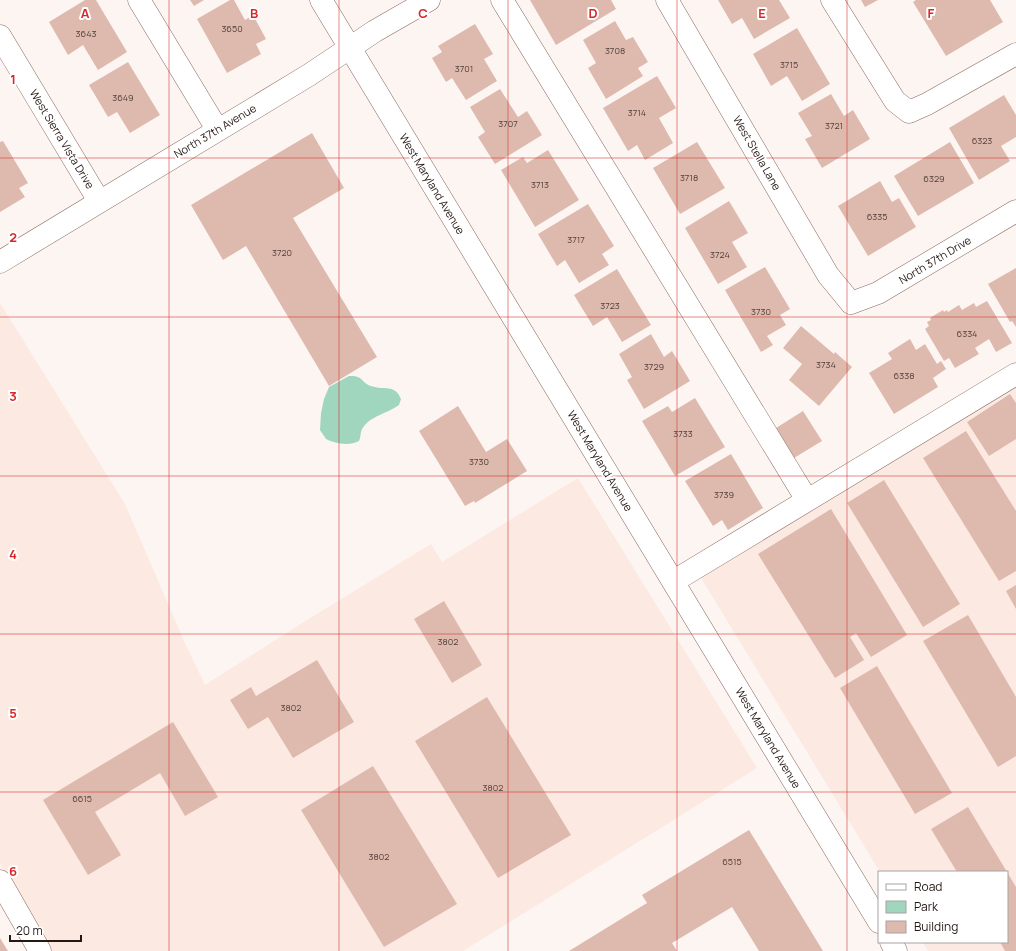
<svg xmlns="http://www.w3.org/2000/svg" width="1016" height="951" font-family="Manrope,sans-serif">
<style>
.built{fill:#fbe9e2}
.green{fill:#a0d6bd}
.building{fill:#debaae}
.lines{fill:none;stroke-linecap:round;stroke-linejoin:round}
.minor-casing{stroke:#8b6b60;stroke-width:23}
.minor{stroke:#fff;stroke-width:22}
.grid{fill:none;stroke:#d62828;stroke-width:1;stroke-opacity:0.55}
.labels{text-anchor:middle;stroke-width:4;stroke-linejoin:round;paint-order:stroke}
.number-label{font-size:9px;fill:#53403a}
.street-label{font-size:11px;fill:#251814;stroke:#fff}
.grid-label{font-size:13px;text-anchor:middle;font-weight:bold;fill:#d62828;stroke:#fff;stroke-width:4;stroke-linejoin:round;paint-order:stroke}
</style>
<rect width="100%" height="100%" fill="#fdf5f2"/>
<path class="built" d="M0,303L125,504L184,641L205,685L312,617L431,544L442,562L578,478L757,768L463,951H49L10,885L0,863Z
M1016,374V951H928L923,942H1007V872H880L695,568Z"/>
<path class="green" d="M349,376C364,375 361,383 371,386C385,391 394,383 401,399L399,405C387,414 371,415 362,429C360,433 361,437 359,441C350,446 335,444 326,439L320,430L321,413L324,399L329,387Z"/>
<path class="building" d="M85,0H96L127,52L98,70L83,45L68,55L49,22Z
M190,0H204L194,6Z
M230,0H234L245,20L253,15L266,39L256,44L261,54L227,73L197,19Z
M530,0H611L616,9L556,45Z
M718,0H779L790,18L754,39L742,18L732,24Z
M861,0H878L865,7Z
M916,0H990L1003,22L946,56L913,2Z
M615,21L626,40L633,37L648,62L638,68L643,76L606,99L588,68L596,63L583,40Z
M475,24L493,54L484,59L497,81L466,100L452,78L446,82L432,58L442,52L438,46Z
M797,28L830,84L802,101L787,76L771,86L753,54Z
M128,62L160,115L130,133L117,112L108,117L89,85Z
M657,76L676,108L659,118L673,143L645,160L637,145L628,151L603,108Z
M500,89L518,117L527,111L542,135L495,164L478,137L485,132L470,107Z
M831,94L844,116L853,110L870,139L822,168L805,139L812,136L798,113Z
M1004,95L1016,115V137L1001,146L1010,161L979,180L949,128Z
M312,133L344,188L293,218L377,357L329,386L246,246L223,260L191,205Z
M3,141L28,183L19,188L25,197L0,212V142Z
M697,142L725,188L680,214L653,168Z
M950,142L974,183L918,216L894,176Z
M548,150L579,200L535,227L501,170L523,157L527,163Z
M880,181L892,202L899,198L916,227L868,256L838,206Z
M729,201L748,233L732,242L747,267L718,284L685,228Z
M588,204L614,246L602,254L609,265L579,283L565,260L557,266L538,234Z
M765,267L790,309L780,315L786,325L767,336L773,345L761,352L725,290Z
M1016,268V327L1012,321L1010,322L988,284Z
M617,269L651,325L622,342L607,317L593,326L574,295Z
M987,301L1012,343L996,352L989,339L975,348L979,354L955,368L949,358L944,361L925,329L929,326L927,322L931,320L930,318L943,310L944,312L947,310L948,312L959,305L962,310L974,303L976,307Z
M801,326L834,354L835,352L852,367L819,406L789,380L802,364L783,348Z
M651,334L664,357L672,351L690,381L644,409L627,380L632,377L619,354Z
M910,339L916,350L925,344L937,364L941,361L946,369L933,378L938,387L894,414L869,373L892,359L888,353Z
M1010,394L1016,403V439L989,456L967,422Z
M695,398L725,447L675,476L642,421L668,406L672,412Z
M458,406L486,452L507,439L527,471L475,503L474,501L465,506L419,431Z
M803,411L822,441L794,458L776,428Z
M966,431L1016,511V571L999,581L923,458Z
M731,454L763,508L728,530L722,520L713,526L685,481Z
M884,480L960,604L923,627L847,503Z
M831,509L907,635L871,657L856,633L850,637L864,660L835,678L758,554Z
M1016,585V609L1006,591Z
M444,601L482,665L452,683L414,619Z
M968,615L1016,697V756L998,767L923,641Z
M317,660L354,722L293,758L268,717L248,729L230,700L251,687L256,696Z
M877,666L952,793L915,814L840,688Z
M487,697L571,835L498,878L415,741Z
M173,722L218,797L185,816L160,773L95,812L121,855L88,875L43,800Z
M373,766L457,904L384,947L301,810Z
M968,807L1016,887V951H1005L1000,942H1007V872H957L931,829Z
M749,830L823,951H759L732,907L672,943L677,951H569L647,903L642,895Z
M0,938L8,951H0Z"/>
<g class="lines">
<defs>
<path id="minor" d="M139,0L217,129
M321,0L879,922
M502,0L807,500
M667,0L828,275L851,303L878,293L1016,211
M832,0L895,101L909,112L927,104L1016,54
M0,36L99,201
M0,262L309,75L375,31L429,0
M674,581L1016,374
M0,881L40,951
M891,942L896,951"/>
</defs>
<use href="#minor" class="minor-casing"/>
<use href="#minor" class="minor"/>
</g>
<path class="grid" d="M169,0V951M339,0V951M508,0V951M677,0V951M847,0V951M0,158H1016M0,317H1016M0,476H1016M0,634H1016M0,792H1016"/>
<g class="labels">
<g class="number-label">
<text x="232" y="32">3650</text>
<text x="86" y="37">3643</text>
<text x="615" y="54">3708</text>
<text x="789" y="68">3715</text>
<text x="464" y="72">3701</text>
<text x="123" y="101">3649</text>
<text x="637" y="116">3714</text>
<text x="508" y="127">3707</text>
<text x="834" y="129">3721</text>
<text x="982" y="144">6323</text>
<text x="689" y="181">3718</text>
<text x="934" y="182">6329</text>
<text x="540" y="188">3713</text>
<text x="877" y="220">6335</text>
<text x="576" y="243">3717</text>
<text x="282" y="256">3720</text>
<text x="720" y="258">3724</text>
<text x="610" y="309">3723</text>
<text x="761" y="315">3730</text>
<text x="967" y="337">6334</text>
<text x="826" y="368">3734</text>
<text x="654" y="370">3729</text>
<text x="904" y="379">6338</text>
<text x="683" y="437">3733</text>
<text x="479" y="465">3730</text>
<text x="724" y="498">3739</text>
<text x="448" y="645">3802</text>
<text x="291" y="711">3802</text>
<text x="493" y="791">3802</text>
<text x="82" y="802">6615</text>
<text x="379" y="860">3802</text>
<text x="732" y="865">6515</text>
</g>
<g class="street-label">
<text transform="translate(215 131) rotate(-31)" y="4">North 37th Avenue</text>
<text transform="translate(62 139) rotate(59)" y="4">West Sierra Vista Drive</text>
<text transform="translate(757 153) rotate(60)" y="4">West Stella Lane</text>
<text transform="translate(432 184) rotate(59)" y="4">West Maryland Avenue</text>
<text transform="translate(935 260) rotate(-31)" y="4">North 37th Drive</text>
<text transform="translate(600 461) rotate(59)" y="4">West Maryland Avenue</text>
<text transform="translate(768 738) rotate(59)" y="4">West Maryland Avenue</text>
</g>
</g>
<g class="grid-label">
<text x="85" y="18">A</text>
<text x="254" y="18">B</text>
<text x="423" y="18">C</text>
<text x="593" y="18">D</text>
<text x="762" y="18">E</text>
<text x="931" y="18">F</text>
<text x="13" y="84">1</text>
<text x="13" y="242">2</text>
<text x="13" y="401">3</text>
<text x="13" y="559">4</text>
<text x="13" y="718">5</text>
<text x="13" y="876">6</text>
</g>
<rect x="878" y="871" width="130" height="72" fill="#ffffff" stroke="#a8a3a1"/>
<rect x="886" y="884" width="20" height="6" fill="#ffffff" stroke="#a8a3a1"/>
<text x="914" y="891" font-size="12" fill="#251814">Road</text>
<rect x="886" y="901" width="20" height="12" fill="#a0d6bd" stroke="#a8a3a1"/>
<text x="914" y="911" font-size="12" fill="#251814">Park</text>
<rect x="886" y="921" width="20" height="12" fill="#debaae" stroke="#a8a3a1"/>
<text x="914" y="931" font-size="12" fill="#251814">Building</text>
<path d="M10 935v6h71v-6" fill="none" stroke="#251814" stroke-width="2"/>
<text x="16" y="935" font-size="12" fill="#251814" stroke="#ffffff" stroke-width="3" paint-order="stroke">20 m</text>
</svg>
